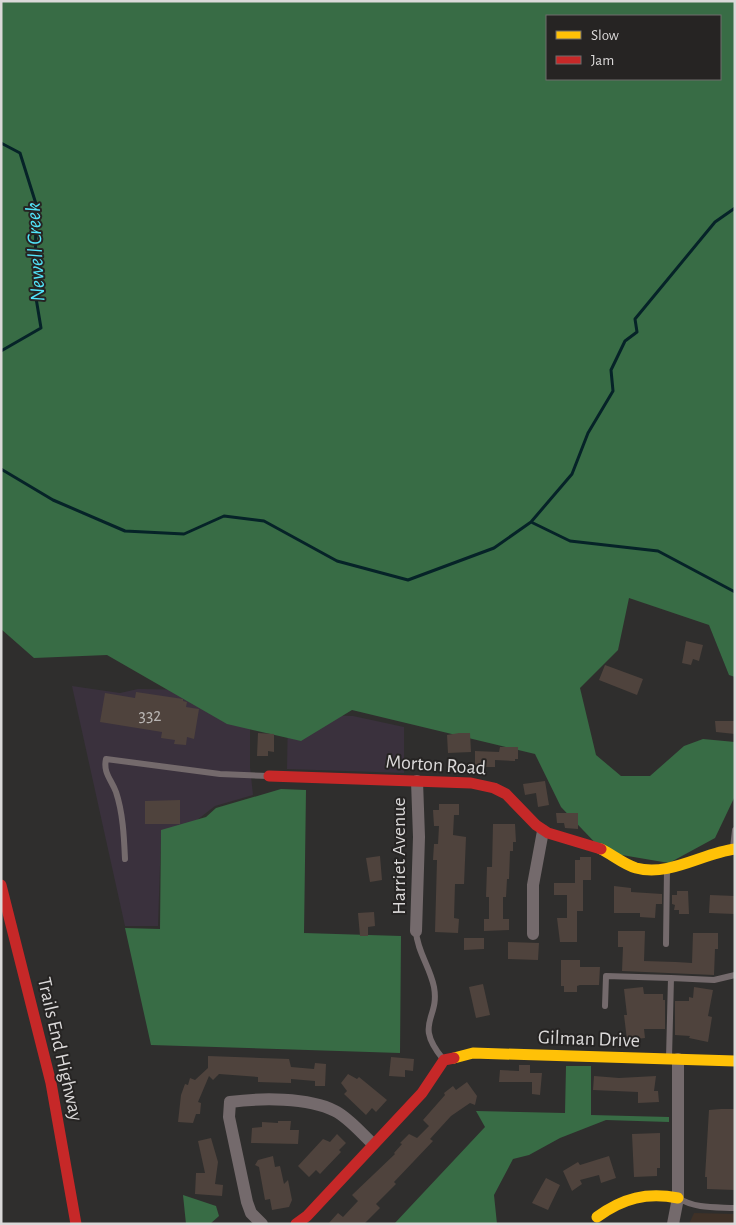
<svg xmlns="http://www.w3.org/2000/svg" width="736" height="1225" font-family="'Alegreya Sans',sans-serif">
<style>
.commercial{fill:#3a313d}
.medical{fill:#3f3127}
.forest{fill:#386c45;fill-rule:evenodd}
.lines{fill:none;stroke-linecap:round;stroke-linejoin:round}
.stream{stroke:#062328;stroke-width:3}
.building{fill:#4f433d}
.lane{stroke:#746a6c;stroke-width:6}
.street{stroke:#746a6c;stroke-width:12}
.slow{stroke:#ffc107;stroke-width:11}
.jam{stroke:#c62828;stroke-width:11}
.labels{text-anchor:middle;stroke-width:4;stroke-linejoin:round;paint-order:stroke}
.number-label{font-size:18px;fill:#b8b4b2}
.street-label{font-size:20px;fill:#dbd9d9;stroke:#262423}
.water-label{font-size:21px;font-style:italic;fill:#52e5fb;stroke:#262423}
</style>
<rect width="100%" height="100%" fill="#2f2e2d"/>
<path class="commercial" d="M72,686L120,693L138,689L250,691V767L253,795L215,806L197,820L161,835L158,926H125Z
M288,714L353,716L404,727V773L287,769Z"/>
<path class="medical" d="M694,1213L735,1214V1224H689Z"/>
<path class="forest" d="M1,1H735V677L729,675L709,625L629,598L618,650L580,688L596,755L621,776H650L684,746L703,739L735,742V796L715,838L669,863L604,852L561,807L535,754L352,710L301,741L227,724L107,655L34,658L1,629ZM547,16H720V79H547Z
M281,789L306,790L304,933L401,936L400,1053L151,1045L125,928L160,929L161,830L206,817L216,808Z
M566,1066H591V1115L669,1117V1122L606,1120L560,1138L529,1155L513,1159L494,1195L497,1224H394L485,1127L476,1111L565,1113Z
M183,1195L216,1206L219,1216L210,1224H186Z"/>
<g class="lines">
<path class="stream" d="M1,143L20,153L36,204L35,292L41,328L1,351
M1,469L53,500L125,531L184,534L224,516L264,521L337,561L408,580L494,548L531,522L572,474L588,433L613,391L611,370L625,341L637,332L635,319L715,222L735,208
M531,522L570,541L658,551L735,592"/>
</g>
<path class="building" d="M686,641L703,645L699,661L693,659L691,665L682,663Z
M605,665L643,679L637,695L599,680Z
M136,692L183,699V701L187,702L186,707L199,709L194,739L187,737L186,745L174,744L175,740L161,738L162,732L100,722L105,693L135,698Z
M715,721H735V734L716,732Z
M258,733L274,734V752L268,751V756H257Z
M459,733H470L471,752L448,753L447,735Z
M500,747H518V759H515V761L495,760V767H475V751L499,752Z
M545,781L549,805L538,807L536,793L525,795L523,784Z
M180,800V824H145V801Z
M439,804H459V815H454L453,835L466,837L464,884H455L454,918L459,919L458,933L435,932L437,860H433L434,844H438L439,826H434L433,810H439Z
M556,813H578V829L565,828L564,823H557Z
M493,824H515L516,842H513V851H510L509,879H507L506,897H503V919H509V930L484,931V919H489V897H486L487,867H492Z
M380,856L382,880L370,882L366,858Z
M580,857H591V880H583V911H577V942H560L557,918H567V895H554V883H575V860H580Z
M614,886L631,888V892L662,894V904H656L655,918L640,917V913H614Z
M677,891H688L689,914H679V910H674L675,905L672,904V895H677Z
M710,895L735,896V914L709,913Z
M374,912L375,926L368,927V936H360L358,913Z
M618,931H645L644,961L676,962L692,963L693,933H718V949H715L714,975L622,971L623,947H618Z
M464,938H484V949L464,950Z
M508,942L539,943L538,960L508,959Z
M561,960H580V967H600L599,985H580L577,986V992H564V986H561Z
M483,984L490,1015L476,1018L469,987Z
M643,987L644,994H663V1000H665V1029H644L645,1038L627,1040L624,1015H627L624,989Z
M694,987L713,990L708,1016L712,1017L708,1042L689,1038L690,1036L675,1035V1001H689V997L693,998Z
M208,1056L289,1059L291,1067L314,1069L315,1063L326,1064L325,1086H315V1081L291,1079V1083L258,1082V1077L219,1074L213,1080L209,1076L198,1102L201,1103L200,1114H196L193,1123L178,1122L181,1095L185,1084L188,1085L190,1078L195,1080L208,1068Z
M391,1057L414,1059L413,1071L405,1070V1077L389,1076Z
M519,1065H530V1073H542L540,1095L532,1094V1082H499L500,1070L519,1071Z
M348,1074L357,1079L359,1077L387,1100L376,1112L372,1108L366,1115L344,1094L347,1091L341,1083Z
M594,1076L619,1078L656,1076L654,1091H658L659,1102L638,1103V1092L593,1090Z
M467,1082L477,1096L475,1105L470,1103L451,1116L430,1139L433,1141L394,1182L396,1184L376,1204L380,1208L364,1224H328L338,1213L343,1217L358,1201L352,1195L395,1154L394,1153L402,1144L400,1143L409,1134L417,1138L429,1126L423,1120L445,1095L444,1093L453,1086L456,1090Z
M721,1109H735V1190L707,1189V1177H705L709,1110Z
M278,1121H291L290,1130H299L298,1144L251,1143L252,1128L262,1127V1122L278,1123Z
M660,1133V1168H657V1176L634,1177L632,1134Z
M337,1134L346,1143L339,1150L341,1152L320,1174L316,1170L309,1177L298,1166L323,1139L330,1142Z
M211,1138L218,1162L215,1184L223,1185L222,1196L195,1194L196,1173H205L198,1141Z
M273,1156L275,1167L280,1166L284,1184L288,1180L292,1200L289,1207L272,1210L270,1199L265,1200L259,1167L255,1165L258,1160Z
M609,1156L616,1178L601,1183L599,1175L580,1180L582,1184L572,1191L563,1171L578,1162L580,1165Z
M546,1178L560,1185L548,1210L532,1203Z"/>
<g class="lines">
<path class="lane" d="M733,848L735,830
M125,859C124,837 123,813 116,792C111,779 103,773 106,759L220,774L268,776
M416,931C417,951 430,967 434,987C440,1020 413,1022 443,1059
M666,944L667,869
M605,1006L606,976L671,978
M669,1058L671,978L714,980L735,975
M678,1198C696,1209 715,1207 735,1208"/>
<path class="street" d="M416,931L419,837L417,781
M533,934V885L543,831
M262,1224L251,1213L247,1202L229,1117L230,1102C260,1098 308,1097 335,1111C349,1118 361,1133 373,1144
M673,1224L678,1198V1059"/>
<path class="slow" d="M601,849C613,855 623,864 636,868C669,877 703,853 735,849
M454,1058L473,1053L735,1061
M597,1217C623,1198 647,1192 678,1198"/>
<path class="jam" d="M269,776L471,783L494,788L506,794L536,825L548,833L601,849
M1,885L51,1083L76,1224
M296,1224L307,1216L422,1093L444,1060L454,1058"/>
</g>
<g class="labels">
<g class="number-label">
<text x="150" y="721">332</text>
</g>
<g class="street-label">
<text transform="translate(436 764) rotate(4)" y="7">Morton Road</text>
<text transform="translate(398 856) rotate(-90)" y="7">Harriet Avenue</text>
<text transform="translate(589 1038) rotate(2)" y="7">Gilman Drive</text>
<text transform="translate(61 1049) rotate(77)" y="7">Trails End Highway</text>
</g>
<g class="water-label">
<text transform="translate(35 252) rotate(-93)" y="7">Newell Creek</text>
</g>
</g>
<rect width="736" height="1225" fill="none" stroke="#dbd9d9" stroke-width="5"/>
<rect x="546" y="15" width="175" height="65" fill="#262423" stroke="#6e6c6c"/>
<rect x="556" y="31" width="25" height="8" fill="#ffc107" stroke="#6e6c6c"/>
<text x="591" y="40" font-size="15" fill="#dbd9d9">Slow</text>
<rect x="556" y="56" width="25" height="8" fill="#c62828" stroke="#6e6c6c"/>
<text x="591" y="65" font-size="15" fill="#dbd9d9">Jam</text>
</svg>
